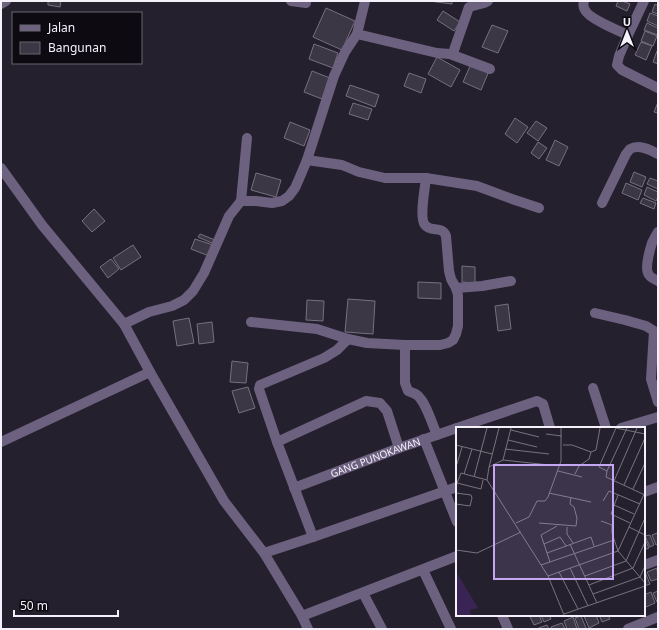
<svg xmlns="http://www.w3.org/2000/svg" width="659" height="630" font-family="'Noto Sans',sans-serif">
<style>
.building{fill:#3c3745;stroke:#767080}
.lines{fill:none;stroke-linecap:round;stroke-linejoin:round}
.street{stroke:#6d6180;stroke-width:10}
.labels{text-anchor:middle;stroke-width:4;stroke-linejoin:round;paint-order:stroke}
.street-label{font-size:10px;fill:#f4f1fa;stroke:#0d0b11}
.inset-road{fill:none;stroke:#78747f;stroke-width:1}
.view{fill:#c5a7f1;fill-opacity:0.15;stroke:#c5a7f1;stroke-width:2}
.inset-edge{fill:none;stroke:#f4f1fa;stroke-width:2}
</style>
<rect width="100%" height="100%" fill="#25202d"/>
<path class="building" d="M48,1H61L60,7L48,5Z
M429,1H452V4Z
M618,1H622L630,4L627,11L616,6Z
M655,4L658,6V14L652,12Z
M326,8L355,21L342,50L313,37Z
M443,11L460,22L454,31L437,20Z
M650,13L658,16V26L647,21Z
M647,23L658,28V35L644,30Z
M492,25L508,31L498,53L482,47Z
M645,31L657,36L653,46L641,41Z
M641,42L652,46L646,60L635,55Z
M314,44L338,53L333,68L309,59Z
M657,51H658V64L653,62Z
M437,57L460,70L451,87L428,74Z
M471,64L489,71L481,90L463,82Z
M312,71L330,78L322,99L304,92Z
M409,73L426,79L421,93L404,86Z
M350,85L379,95L375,107L346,96Z
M658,102V113L654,112Z
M353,103L372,109L368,120L349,114Z
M515,118L528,127L517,143L505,134Z
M536,121L547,128L538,141L527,133Z
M290,122L310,130L304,146L284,138Z
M555,140L568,147L559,166L546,160Z
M538,142L547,148L539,159L531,153Z
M634,172L646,177L642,187L630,182Z
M256,173L281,180L276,197L251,190Z
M650,178L658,181V189L647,184Z
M626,183L642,190L638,200L622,193Z
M647,187L658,192V197L656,201L644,195Z
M643,198L656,203L654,209L640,203Z
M94,209L105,221L92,232L82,221Z
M200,234L215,240L214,244L198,237Z
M195,239L213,245L209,256L191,249Z
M133,245L141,257L121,270L113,258Z
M111,259L119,269L108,278L100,267Z
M462,266L475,267V283L462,282Z
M418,282L441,283V299L418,298Z
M348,299L375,301L373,334L345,332Z
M307,300L324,301L323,321L306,320Z
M508,304L511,329L498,331L495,306Z
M189,318L194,343L177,346L173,321Z
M212,322L214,342L199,344L197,324Z
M232,361L248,363L246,383L230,382Z
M248,387L255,408L239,413L232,391Z
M657,533L658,536V544L656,545L652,535Z
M650,535L654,545L650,547L645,536Z
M644,537L649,548L644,550Z
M657,568L658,579L651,581L647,572Z
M644,572H645L650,584L644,586Z
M658,591V602H657L653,593Z
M651,592L655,603L646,607L644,603V595Z
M529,615H539L542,622L534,625Z
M541,615H549L551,619L544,622Z
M586,615H596L599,623L589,628L584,616Z
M599,615H608L610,619L602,622Z
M581,616L586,628L583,629H579L575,618Z
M573,617L577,629H567L564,621Z
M562,623L565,629H552L551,627Z
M547,625L549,629H536Z"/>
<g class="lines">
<g class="street">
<path d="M291,1L306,3"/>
<path d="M584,1C583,4 583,7 585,10C588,18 619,31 628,35L619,56L617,65L622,70L658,88"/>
<path d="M1,4L6,1"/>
<path d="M357,34L437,53L450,54L490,69"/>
<path d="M628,35L644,1"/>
<path d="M450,54L453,53L469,7L484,3L488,1"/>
<path d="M307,160L342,165L359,172L385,178H426L477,186L512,199L539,208"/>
<path d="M1,168L42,225L124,324L150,372L224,501L264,553L302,616L308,629"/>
<path d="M241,201L247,138"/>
<path d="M602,203L626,154C626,154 630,149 630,149C639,144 650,150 658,154"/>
<path d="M658,232C656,235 654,239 652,243C650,249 645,267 648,273C649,277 654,279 658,281"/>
<path d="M456,288L482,286L511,281"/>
<path d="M595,313L625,320L646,326L654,331L651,379L658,402"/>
<path d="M251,322L317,329L348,339L367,343L405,345H440L448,343L453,340L456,334L458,326V295L456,288L451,279L449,271L446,236C442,225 431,233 425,225C419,218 425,188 426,178"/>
<path d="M124,324L149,312L172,306L184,300L193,291L204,273L229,216L241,201H256L272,203L282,201L289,196L295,188L299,179L307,160L334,76L345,52L357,34L365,1"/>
<path d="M405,345V383L408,391C411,392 414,393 417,395C426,402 432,424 437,435"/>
<path d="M593,388L606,428"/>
<path d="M457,428L537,401L543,404L550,428"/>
<path d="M621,428L658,417"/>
<path d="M424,439L457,522"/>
<path d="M1,442L150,372"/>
<path d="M277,442L366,401L380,403L387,411L399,448"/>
<path id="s1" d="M294,488L399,448L457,428"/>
<path d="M644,492L658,487"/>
<path d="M313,537L277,442L259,389L260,385L324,358L337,350L348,339"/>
<path d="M264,553L313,537L457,487"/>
<path d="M644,565L658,560"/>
<path d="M423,570L451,629"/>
<path d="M363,593L382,629"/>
<path d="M502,615L508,629"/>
<path d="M302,616L457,556"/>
<path d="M628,629L658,617"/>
</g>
</g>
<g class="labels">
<g class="street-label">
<text dy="4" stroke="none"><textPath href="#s1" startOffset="87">GANG PUNOKAWAN</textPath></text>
</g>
</g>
<g transform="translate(456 427)">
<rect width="189" height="189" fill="#25202d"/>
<path d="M0,145L22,181L14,183L15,188H0Z" fill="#3a2455"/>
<path class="inset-road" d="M55,1L47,33L33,40L31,53L92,149L108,188M160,1L143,40L151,44L150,50L189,68M160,1L189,7M55,3L83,10M90,7L106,9M52,13L81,20M0,18L36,27M107,18H116L135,25M49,22L93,27M47,33L93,38M1,37L6,20M33,40L43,1M102,44L126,50M151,44L171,1M8,47L16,22M119,47L123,39L133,32L135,25L140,23L144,1M18,50L31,1M158,54L181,1M1,56L25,62L27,53M168,58L189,11M0,59L5,46L31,53M177,62L189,36M0,66L15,68L16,71L14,79L0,77M93,66L135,75M162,68L155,87L174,96M147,74L153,64L184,77M158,78L178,87M145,94L156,98V106L162,124L189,156M60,96L73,90L81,74H89L92,70L105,34V1M83,96L120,99L121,91L118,80L114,77L115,70M111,100V107L117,116M173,100L189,108M88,117L104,110L110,119M114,117L141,176M0,123L21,126L65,105M91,126L135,110L138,119M94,135L85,108L101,99M85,138L158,113M114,141L132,179M103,145L122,182M92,149L162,124L189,65M129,149L170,134L189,91M133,158L177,141L189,115M137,167L184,150L189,139M108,187L189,159"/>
<path class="view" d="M38,38H157V152H38Z"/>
<rect width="189" height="189" class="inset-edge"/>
</g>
<rect width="659" height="630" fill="none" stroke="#f4f1fa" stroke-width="4"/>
<rect x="12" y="12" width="130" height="52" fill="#0d0b11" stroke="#69676e"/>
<rect x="20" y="25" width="20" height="6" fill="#6d6180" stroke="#69676e"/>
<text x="48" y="32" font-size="12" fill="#f4f1fa">Jalan</text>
<rect x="20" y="42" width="20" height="12" fill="#3c3745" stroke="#69676e"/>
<text x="48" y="52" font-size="12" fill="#f4f1fa">Bangunan</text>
<g transform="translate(627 32)" stroke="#0d0b11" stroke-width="3" paint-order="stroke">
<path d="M0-3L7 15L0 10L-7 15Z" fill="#f4f1fa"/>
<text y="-6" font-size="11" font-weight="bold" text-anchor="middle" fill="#f4f1fa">U</text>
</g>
<path d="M14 610v6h104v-6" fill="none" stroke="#f4f1fa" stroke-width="2"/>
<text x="20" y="610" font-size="12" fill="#f4f1fa" stroke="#0d0b11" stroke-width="3" paint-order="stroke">50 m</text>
</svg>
